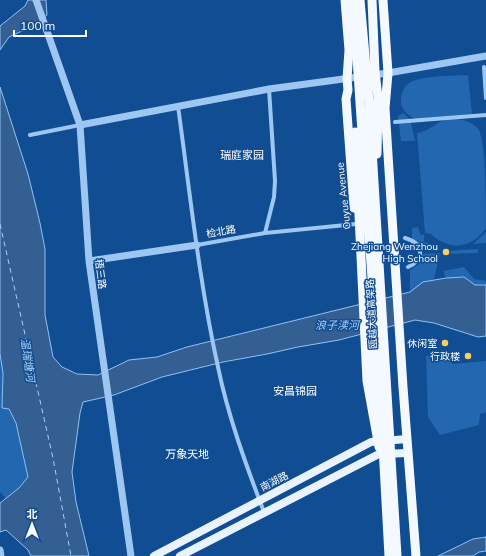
<svg xmlns="http://www.w3.org/2000/svg" width="486" height="556" font-family="Mulish,'Noto Sans SC',sans-serif">
<style>
.green{fill:#2367b1}
.water{fill:#345f92;stroke:#8fc2f6}
.lines{fill:none;stroke-linecap:round;stroke-linejoin:round}
.ferry{stroke:#aad0f9;stroke-width:1;stroke-dasharray:5 4;stroke-linecap:butt}
.minor{stroke:#9ec6f3;stroke-width:4}
.tertiary{stroke:#9ec6f3;stroke-width:7}
.primary{stroke:#e9f2ff;stroke-width:8}
.trunk{stroke:#f4f8ff;stroke-width:9}
.trunk-bridge{stroke:#f4f8ff;stroke-width:9}
.poi-dot{fill:#ffcd5f;stroke:#114d92;stroke-width:1.5}
.labels{text-anchor:middle;stroke-width:3;stroke-linejoin:round;paint-order:stroke}
.street-label{font-size:10px;fill:#fff;stroke:#114d92}
.poi-label{font-size:10px;fill:#fff;stroke:#114d92;text-anchor:end}
.neighbourhood-label{font-size:11px;fill:#fff;stroke:#114d92}
.water-label{font-size:11px;font-style:italic;fill:#aad0f9;stroke:#114d92}
</style>
<rect width="100%" height="100%" fill="#114d92"/>
<path class="green" d="M468,75L472,114L415,119C408,115 401,110 401,101C401,95 403,88 408,84C417,75 455,76 468,75Z
M403,113L410,119L415,141H401L398,116Z
M448,119C460,119 471,120 479,130C486,145 486,207 486,228C472,249 449,251 431,234L425,233L417,133C428,132 436,122 448,119Z
M418,227L420,234L424,235V242L430,243V247L421,248L419,243L412,238V228Z
M486,232V243L473,244Z
M478,249V253L447,254V251Z
M440,253L434,279L421,284L410,292V270C417,267 422,262 422,254Z
M464,267L474,279L486,281V285H475L464,277L446,278L443,271Z
M0,354L3,373L2,408L9,409L16,423L28,477L19,488L6,499L0,492Z
M448,354L452,364L486,361V412L480,414L479,425L440,435L428,417L426,356Z"/>
<path class="water" d="M28,0H46L47,15L37,24L9,37L0,50V26L25,6Z
M0,87L28,174L40,223L45,249V315L53,357L62,367L77,374L98,375L129,360L157,357L187,347L410,292L423,282L446,278L464,277L475,285H486V336L478,337L434,323L415,320L339,340L298,347L267,354L223,362L162,377L114,395L83,402L80,413L72,472L76,502L89,556H31L28,550L6,530L0,532V503L19,488L28,477L16,423L9,409L2,408L3,373L0,354Z
M486,537V551L479,552L473,556H438L473,539Z"/>
<g class="lines">
<path class="ferry" d="M0,224L53,458L71,556"/>
<path class="minor" d="M484,67L486,98
M178,106C190,193 199,281 218,367C228,416 246,465 264,512
M395,122L486,115
M30,135L80,125
M265,233L274,197L275,181L269,89
M405,238C423,243 426,259 408,267
M197,245L265,233L356,224"/>
<path class="tertiary" d="M36,0L80,125L89,261L131,556
M80,125L269,89L388,73L486,56
M89,261L197,245
M0,550L1,556"/>
<path class="primary" d="M154,556L371,442L407,439
M180,556L379,454L408,453"/>
<path class="trunk" d="M345,0L349,50L347,79L348,90L346,99L354,208
M383,0L388,73L385,108L403,387L416,556
M367,285L375,402"/>
<path class="trunk-bridge" d="M353,0L381,410L389,556
M360,0L369,101L397,556
M372,0L375,71L378,98L377,154
M355,132L367,381L379,447"/>
</g>
<g class="poi-dot">
<circle cx="446" cy="252" r="4"/>
<circle cx="445" cy="343" r="4"/>
<circle cx="468" cy="356" r="4"/>
</g>
<g class="labels">
<g class="street-label">
<text transform="translate(343 196) rotate(-96)" y="4">Ouyue Avenue</text>
<text transform="translate(221 231) rotate(-10)" y="4">检北路</text>
<text transform="translate(101 274) rotate(83)" y="4">梧三路</text>
<text transform="translate(371 314) rotate(-93)" y="4">瓯越大道高架路</text>
<text transform="translate(274 481) rotate(-27)" y="4">南湖路</text>
</g>
<g class="poi-label">
<text x="438" y="250">Zhejiang Wenzhou<tspan x="438" dy="12">High School</tspan></text>
<text x="437" y="347">休闲室</text>
<text x="460" y="360">行政楼</text>
</g>
<g class="neighbourhood-label">
<text x="242" y="159">瑞庭家园</text>
<text x="295" y="395">安昌锦园</text>
<text x="187" y="458">万象天地</text>
</g>
<g class="water-label">
<text x="337" y="329">浪子渎河</text>
<text transform="translate(28 360) rotate(82)" y="4">温瑞塘河</text>
</g>
</g>
<g transform="translate(32 524)" stroke="#114d92" stroke-width="3" paint-order="stroke">
<path d="M0-3L7 15L0 10L-7 15Z" fill="#ffffff"/>
<text y="-6" font-size="11" font-weight="bold" text-anchor="middle" fill="#ffffff">北</text>
</g>
<path d="M14 30v6h72v-6" fill="none" stroke="#ffffff" stroke-width="2"/>
<text x="20" y="30" font-size="12" fill="#ffffff" stroke="#114d92" stroke-width="3" paint-order="stroke">100 m</text>
</svg>
